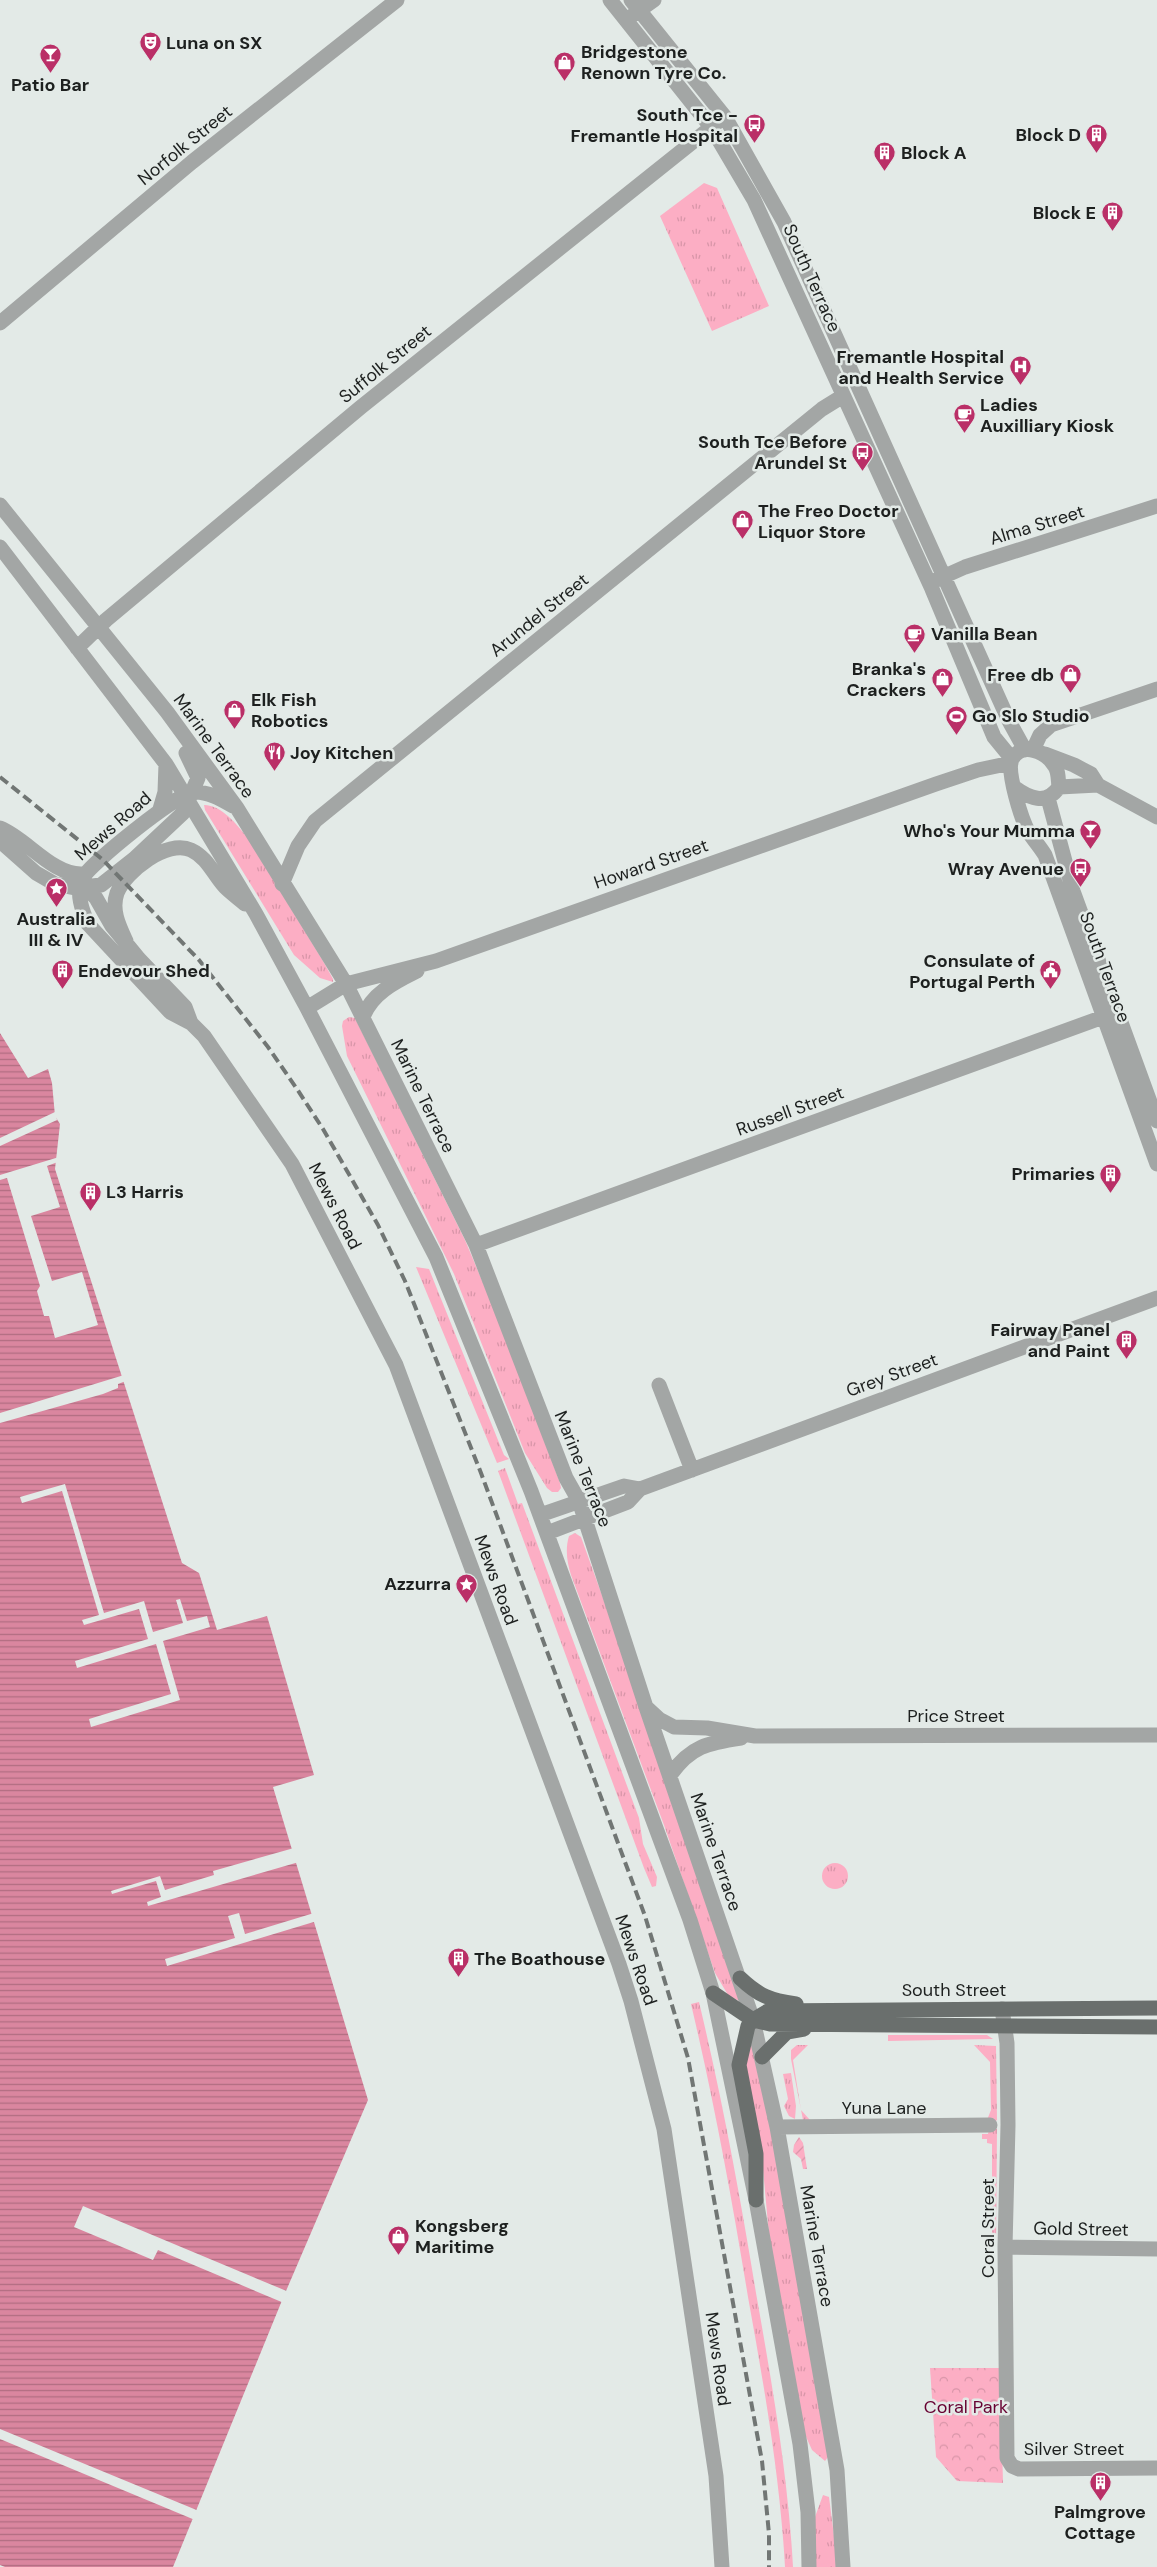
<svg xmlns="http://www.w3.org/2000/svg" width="1157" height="2567" font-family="'DM Sans',sans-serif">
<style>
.grass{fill:url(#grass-tufts)}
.forest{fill:url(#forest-crowns)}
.garden{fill:url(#garden-furrows)}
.water{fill:url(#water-rules)}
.pier{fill:#e3eae7}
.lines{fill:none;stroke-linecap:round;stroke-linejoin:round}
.minor{stroke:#a3a6a5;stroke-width:15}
.major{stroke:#6a6f6d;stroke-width:15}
.rail{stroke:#717674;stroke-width:4;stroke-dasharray:10 5;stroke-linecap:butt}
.labels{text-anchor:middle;stroke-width:5;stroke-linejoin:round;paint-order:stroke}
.poi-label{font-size:18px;font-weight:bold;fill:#1d201f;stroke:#e3eae7;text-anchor:start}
.street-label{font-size:18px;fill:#1d201f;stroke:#e3eae7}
.park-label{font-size:18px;fill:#670031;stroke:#e3eae7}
</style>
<defs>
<pattern id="grass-tufts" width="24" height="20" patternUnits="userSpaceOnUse" patternTransform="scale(1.25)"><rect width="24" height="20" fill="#fcaec4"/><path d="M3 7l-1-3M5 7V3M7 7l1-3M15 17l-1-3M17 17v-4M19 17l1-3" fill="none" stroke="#d895a8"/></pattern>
<pattern id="forest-crowns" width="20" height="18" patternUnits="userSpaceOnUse" patternTransform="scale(1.25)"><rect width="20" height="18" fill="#fcaec4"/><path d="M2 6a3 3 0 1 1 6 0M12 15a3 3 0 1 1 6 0" fill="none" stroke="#d895a8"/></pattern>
<pattern id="garden-furrows" width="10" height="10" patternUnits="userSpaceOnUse" patternTransform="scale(1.25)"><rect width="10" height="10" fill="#fcaec4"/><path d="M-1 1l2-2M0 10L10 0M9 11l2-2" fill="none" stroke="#d895a8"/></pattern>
<pattern id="water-rules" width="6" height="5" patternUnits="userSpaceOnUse" patternTransform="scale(1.25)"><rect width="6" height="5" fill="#da869f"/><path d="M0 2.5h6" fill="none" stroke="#b06d81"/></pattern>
</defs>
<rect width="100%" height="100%" fill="#e3eae7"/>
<path class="grass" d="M704,183L717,188L769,306L712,331L660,216Z
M204,805C222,805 237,825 247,837L323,961L333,979V982L320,978L294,955L205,810Z
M349,1017L355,1018L465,1240L504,1333L560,1483L561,1488L558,1492H552L547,1488L525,1453L454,1274L347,1056L342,1026L343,1021Z
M416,1267L429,1269L504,1455L509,1459L497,1463Z
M505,1468L518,1504L522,1503L639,1818L643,1844L657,1877L656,1886L652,1887L644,1868L498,1471Z
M575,1533L581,1537L685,1826L739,2001L728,1995L715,1973L664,1825L571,1575C567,1562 565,1549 569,1536Z
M822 1876a13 13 0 1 1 26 0a13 13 0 1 1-26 0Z
M699,2002C722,2098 740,2195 756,2293C772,2383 788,2475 793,2567H785C780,2476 764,2386 748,2297C732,2199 714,2101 691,2004Z
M888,2035H987L993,2039L888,2041Z
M751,2041L767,2099L828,2457L825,2461L812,2450L803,2430L769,2235L763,2169L744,2073Z
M797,2045H808L793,2060L801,2110L810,2120H803L791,2059V2050Z
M974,2045L996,2046L997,2120L993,2123L987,2120L991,2110L990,2062Z
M791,2073L796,2106L795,2119L789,2116L784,2106L788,2099L783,2074Z
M994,2127L997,2129L996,2246H992V2144L987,2143V2139H982V2134H988L989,2128Z
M823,2495L829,2497L838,2567H815V2517Z"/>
<path class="forest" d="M930,2368H1000L1003,2483L957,2481L936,2457Z"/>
<path class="garden" d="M799,2137L803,2143L807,2169H803L801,2159L793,2152L794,2145Z"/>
<path class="water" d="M0,1033L28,1078L48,1069L52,1083L55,1116L60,1124L55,1169L182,1563L199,1573L217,1630L267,1616L314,1775L273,1787L368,2100L283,2298L173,2567H5L0,2565Z"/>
<path class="pier" d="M55,1112L57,1120L0,1146V1138Z
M59,1157L58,1162L47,1166L60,1207L31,1216L52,1281L82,1272L98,1325L55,1338L49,1316H44L37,1291L40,1286L7,1178L0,1180V1175Z
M124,1375L126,1381L118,1384V1388L103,1394L0,1423V1413Z
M65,1484L104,1613L144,1601L153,1632L183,1623L176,1600L180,1599L187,1621L207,1616L210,1627L163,1641L180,1700L91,1727L89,1719L171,1694L156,1644L77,1668L75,1661L148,1639L139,1609L84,1625L82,1620L99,1615L62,1491L22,1503L20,1497Z
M294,1848L299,1862L148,1906L147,1902L161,1897L156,1881L112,1894L111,1891L160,1876L165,1890L214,1875L213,1871Z
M239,1913L245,1934L314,1913L317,1921L167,1966L165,1959L235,1938L228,1916Z
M83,2206L289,2292L284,2303L158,2250L153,2260L74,2227Z
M0,2429L199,2511L195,2520L0,2439Z"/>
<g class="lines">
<path class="minor" d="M610,0L711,127L754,200L932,589L994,737L1012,759
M631,0L725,117L784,222L1009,721L1025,750
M633,15L654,0
M0,323L192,162L397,0
M0,505L167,712L237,808L346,984L476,1245L566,1478L579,1501L646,1707L753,2020L777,2127L837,2470L843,2567
M0,547L166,764L256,914L307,1008L436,1257L531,1491L690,1920L713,1993L756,2200L800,2444L808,2512L809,2567
M936,580L965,567L1157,506
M77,648L106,620L361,407L719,121
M1033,750L1040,735L1051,725L1157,689
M1045,754L1074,765L1091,774L1098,785L1157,817
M1014,787C1029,798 1046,806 1059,787C1058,780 1059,771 1054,765C1046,752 1022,741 1012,759C1006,771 1022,821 1029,833C1034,840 1040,847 1045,855L1157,1164
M1059,787L1098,785
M1048,798L1073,891L1157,1121
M233,806C221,799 207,791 193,792C178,793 88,865 82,879C76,894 82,910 88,924L170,1012L191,1023L204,1036L292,1164L396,1365L619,1964L631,2001L664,2129L716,2476L722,2567
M160,809L165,792L166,764
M0,828C26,838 53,876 83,874
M0,841L36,873L55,884L75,888L101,885L134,859L183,813L198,778L186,753
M72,873L96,898L112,926L139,959L185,1007L191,1023
M282,884L298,846L315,821L822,409L843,396
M126,941C119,926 111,910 117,893C126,871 167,839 191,850C208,858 213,874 225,887C231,893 238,898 245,904
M307,1008L346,984L436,961L936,784L978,770L1011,763
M363,1017C372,993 395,982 417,971
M476,1245L1117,1012
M659,1385L692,1470
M540,1515L624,1486L640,1489
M547,1533L628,1502L640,1489L1157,1298
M646,1707L659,1719L674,1727L707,1728L755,1736L1157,1735
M671,1774C691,1746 708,1743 741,1738
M1002,2009L1007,2043L1008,2125L1005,2247L1007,2458L1012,2466L1019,2469L1157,2468
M777,2127L990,2125
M1005,2247L1157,2249"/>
<path class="major" d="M740,1978C759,1996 770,2000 796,2004
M713,1993L753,2020L770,2024L1157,2027
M762,2057L787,2032L804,2029
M756,2200V2154L739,2065L748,2026L753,2020L768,2011L1157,2008"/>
<path class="rail" d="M0,777L102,859L199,960L268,1047L297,1089L323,1129L378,1225L405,1281L481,1473L645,1916L688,2058L762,2461L769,2534V2567"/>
</g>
<defs>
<symbol id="theatre-pin" viewBox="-11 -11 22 30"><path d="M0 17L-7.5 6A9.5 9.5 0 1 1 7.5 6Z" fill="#ba2f67" stroke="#e3eae7"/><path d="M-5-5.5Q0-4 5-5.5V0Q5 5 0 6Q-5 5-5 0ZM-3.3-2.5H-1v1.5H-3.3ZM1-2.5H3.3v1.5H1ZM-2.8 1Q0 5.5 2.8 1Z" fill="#fff"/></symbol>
<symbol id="bar-pin" viewBox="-11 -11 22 30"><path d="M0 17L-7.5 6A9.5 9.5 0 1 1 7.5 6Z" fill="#ba2f67" stroke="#e3eae7"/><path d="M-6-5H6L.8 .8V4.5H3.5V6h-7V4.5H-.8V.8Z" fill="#fff"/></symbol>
<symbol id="shop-pin" viewBox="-11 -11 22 30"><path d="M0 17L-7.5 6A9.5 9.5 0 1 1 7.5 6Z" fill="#ba2f67" stroke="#e3eae7"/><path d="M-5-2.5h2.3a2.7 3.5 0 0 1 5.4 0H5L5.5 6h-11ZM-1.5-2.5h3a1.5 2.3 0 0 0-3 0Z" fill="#fff"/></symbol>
<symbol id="bus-pin" viewBox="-11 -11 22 30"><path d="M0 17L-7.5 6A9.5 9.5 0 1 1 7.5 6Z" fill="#ba2f67" stroke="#e3eae7"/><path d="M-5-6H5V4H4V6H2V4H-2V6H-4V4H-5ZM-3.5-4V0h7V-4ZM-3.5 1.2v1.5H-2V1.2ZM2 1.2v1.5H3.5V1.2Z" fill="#fff"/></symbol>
<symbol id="building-pin" viewBox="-11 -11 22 30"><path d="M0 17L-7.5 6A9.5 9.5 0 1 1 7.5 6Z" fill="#ba2f67" stroke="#e3eae7"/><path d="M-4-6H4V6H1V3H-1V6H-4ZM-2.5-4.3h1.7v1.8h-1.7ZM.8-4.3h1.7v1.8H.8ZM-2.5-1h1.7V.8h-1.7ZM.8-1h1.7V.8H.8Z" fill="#fff"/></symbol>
<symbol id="hospital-pin" viewBox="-11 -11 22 30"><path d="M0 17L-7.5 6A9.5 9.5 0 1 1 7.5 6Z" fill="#ba2f67" stroke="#e3eae7"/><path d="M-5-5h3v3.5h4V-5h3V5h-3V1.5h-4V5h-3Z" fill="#fff"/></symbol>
<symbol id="cafe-pin" viewBox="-11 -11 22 30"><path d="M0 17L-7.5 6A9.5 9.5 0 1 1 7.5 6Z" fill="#ba2f67" stroke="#e3eae7"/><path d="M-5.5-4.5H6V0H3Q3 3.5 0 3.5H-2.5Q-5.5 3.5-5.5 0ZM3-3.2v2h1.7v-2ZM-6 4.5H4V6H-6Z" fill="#fff"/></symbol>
<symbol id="stadium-pin" viewBox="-11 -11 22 30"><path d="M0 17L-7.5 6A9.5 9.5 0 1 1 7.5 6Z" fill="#ba2f67" stroke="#e3eae7"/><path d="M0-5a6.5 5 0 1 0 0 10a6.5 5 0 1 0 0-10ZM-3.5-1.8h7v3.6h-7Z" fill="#fff"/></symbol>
<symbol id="restaurant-pin" viewBox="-11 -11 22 30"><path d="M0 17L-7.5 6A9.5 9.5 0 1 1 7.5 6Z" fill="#ba2f67" stroke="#e3eae7"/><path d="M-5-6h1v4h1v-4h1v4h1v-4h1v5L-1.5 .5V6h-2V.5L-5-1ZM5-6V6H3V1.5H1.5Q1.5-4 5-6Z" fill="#fff"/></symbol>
<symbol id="sight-pin" viewBox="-11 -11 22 30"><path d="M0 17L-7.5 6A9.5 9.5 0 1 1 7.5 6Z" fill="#ba2f67" stroke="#e3eae7"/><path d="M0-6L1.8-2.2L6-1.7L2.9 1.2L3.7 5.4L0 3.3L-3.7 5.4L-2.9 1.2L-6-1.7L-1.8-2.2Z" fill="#fff"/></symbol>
<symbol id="civic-pin" viewBox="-11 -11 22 30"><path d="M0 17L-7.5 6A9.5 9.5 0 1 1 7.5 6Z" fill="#ba2f67" stroke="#e3eae7"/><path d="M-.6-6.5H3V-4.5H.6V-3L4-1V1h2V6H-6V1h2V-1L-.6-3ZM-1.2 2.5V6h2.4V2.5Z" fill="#fff"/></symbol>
</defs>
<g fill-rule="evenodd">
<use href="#theatre-pin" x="138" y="30" width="25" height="34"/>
<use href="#bar-pin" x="38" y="42" width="25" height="34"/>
<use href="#shop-pin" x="552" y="50" width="25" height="34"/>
<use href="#bus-pin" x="742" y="112" width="25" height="34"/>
<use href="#building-pin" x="1084" y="122" width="25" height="34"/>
<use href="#building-pin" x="872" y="140" width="25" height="34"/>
<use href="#building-pin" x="1100" y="200" width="25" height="34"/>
<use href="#hospital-pin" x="1008" y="354" width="25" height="34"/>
<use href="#cafe-pin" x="952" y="402" width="25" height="34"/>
<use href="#bus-pin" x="850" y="440" width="25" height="34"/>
<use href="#shop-pin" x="730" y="508" width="25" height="34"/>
<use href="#cafe-pin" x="902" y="622" width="25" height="34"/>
<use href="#shop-pin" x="1058" y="662" width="25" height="34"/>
<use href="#shop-pin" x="930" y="666" width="25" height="34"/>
<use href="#shop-pin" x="222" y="698" width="25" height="34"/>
<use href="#stadium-pin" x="944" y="704" width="25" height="34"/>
<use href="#restaurant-pin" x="262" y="740" width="25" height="34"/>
<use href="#bar-pin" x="1078" y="818" width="25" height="34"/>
<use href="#bus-pin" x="1068" y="856" width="25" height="34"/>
<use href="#sight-pin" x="44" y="876" width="25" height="34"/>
<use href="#building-pin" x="50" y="958" width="25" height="34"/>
<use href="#civic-pin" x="1038" y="958" width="25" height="34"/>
<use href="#building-pin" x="1098" y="1162" width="25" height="34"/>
<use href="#building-pin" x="78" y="1180" width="25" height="34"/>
<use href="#building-pin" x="1114" y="1328" width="25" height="34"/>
<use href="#sight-pin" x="454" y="1572" width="25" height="34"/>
<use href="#building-pin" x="446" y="1946" width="25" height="34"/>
<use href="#shop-pin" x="386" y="2224" width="25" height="34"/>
<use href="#building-pin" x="1088" y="2470" width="25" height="34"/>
</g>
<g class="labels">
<g class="poi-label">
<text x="166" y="49">Luna on SX</text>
<text x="581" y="58">Bridgestone<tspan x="581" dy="21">Renown Tyre Co.</tspan></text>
<text x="50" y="91" text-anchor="middle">Patio Bar</text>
<text x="738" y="121" text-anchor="end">South Tce -<tspan x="738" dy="21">Fremantle Hospital</tspan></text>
<text x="1081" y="141" text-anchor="end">Block D</text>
<text x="901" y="159">Block A</text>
<text x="1096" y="219" text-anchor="end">Block E</text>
<text x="1004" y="363" text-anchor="end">Fremantle Hospital<tspan x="1004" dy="21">and Health Service</tspan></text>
<text x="980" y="411">Ladies<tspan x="980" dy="21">Auxilliary Kiosk</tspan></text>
<text x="847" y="448" text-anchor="end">South Tce Before<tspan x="847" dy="21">Arundel St</tspan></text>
<text x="758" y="517">The Freo Doctor<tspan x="758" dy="21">Liquor Store</tspan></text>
<text x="931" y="640">Vanilla Bean</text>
<text x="926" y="675" text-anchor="end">Branka's<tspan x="926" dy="21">Crackers</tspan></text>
<text x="1054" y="681" text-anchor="end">Free db</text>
<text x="251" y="706">Elk Fish<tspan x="251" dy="21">Robotics</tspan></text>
<text x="972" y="722">Go Slo Studio</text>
<text x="290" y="759">Joy Kitchen</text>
<text x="1075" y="837" text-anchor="end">Who's Your Mumma</text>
<text x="1064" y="875" text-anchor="end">Wray Avenue</text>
<text x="56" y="925" text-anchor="middle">Australia<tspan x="56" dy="21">III &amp; IV</tspan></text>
<text x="1035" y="967" text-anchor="end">Consulate of<tspan x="1035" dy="21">Portugal Perth</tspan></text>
<text x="78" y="977">Endevour Shed</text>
<text x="1095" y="1180" text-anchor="end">Primaries</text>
<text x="106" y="1198">L3 Harris</text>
<text x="1110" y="1336" text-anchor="end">Fairway Panel<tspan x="1110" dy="21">and Paint</tspan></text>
<text x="451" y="1590" text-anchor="end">Azzurra</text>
<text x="474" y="1965">The Boathouse</text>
<text x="415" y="2232">Kongsberg<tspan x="415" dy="21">Maritime</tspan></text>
<text x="1100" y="2518" text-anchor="middle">Palmgrove<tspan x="1100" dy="21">Cottage</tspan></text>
</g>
<g class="street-label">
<text transform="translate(185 145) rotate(-39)" y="6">Norfolk Street</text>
<text transform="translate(812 278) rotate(66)" y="6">South Terrace</text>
<text transform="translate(385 364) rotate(-39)" y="6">Suffolk Street</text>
<text transform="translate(1037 525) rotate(-17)" y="6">Alma Street</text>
<text transform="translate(539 615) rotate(-39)" y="6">Arundel Street</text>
<text transform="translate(214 746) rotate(54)" y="6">Marine Terrace</text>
<text transform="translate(113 826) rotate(-41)" y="6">Mews Road</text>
<text transform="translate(651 864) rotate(-19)" y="6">Howard Street</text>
<text transform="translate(1105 967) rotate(70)" y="6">South Terrace</text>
<text transform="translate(423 1096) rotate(64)" y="6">Marine Terrace</text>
<text transform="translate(790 1111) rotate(-20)" y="6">Russell Street</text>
<text transform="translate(335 1206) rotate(63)" y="6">Mews Road</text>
<text transform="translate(892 1375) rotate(-20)" y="6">Grey Street</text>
<text transform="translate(583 1469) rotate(68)" y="6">Marine Terrace</text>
<text transform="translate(496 1580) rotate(70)" y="6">Mews Road</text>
<text x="956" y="1722">Price Street</text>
<text transform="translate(716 1852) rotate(71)" y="6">Marine Terrace</text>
<text transform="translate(636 1960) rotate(71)" y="6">Mews Road</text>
<text x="954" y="1996">South Street</text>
<text x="884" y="2114">Yuna Lane</text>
<text transform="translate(988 2228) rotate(-90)" y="6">Coral Street</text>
<text transform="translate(1081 2229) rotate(1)" y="6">Gold Street</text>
<text transform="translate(817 2246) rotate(80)" y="6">Marine Terrace</text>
<text transform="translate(718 2359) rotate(82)" y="6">Mews Road</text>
<text x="1074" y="2455">Silver Street</text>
</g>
<g class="park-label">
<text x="966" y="2413">Coral Park</text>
</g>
</g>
</svg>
